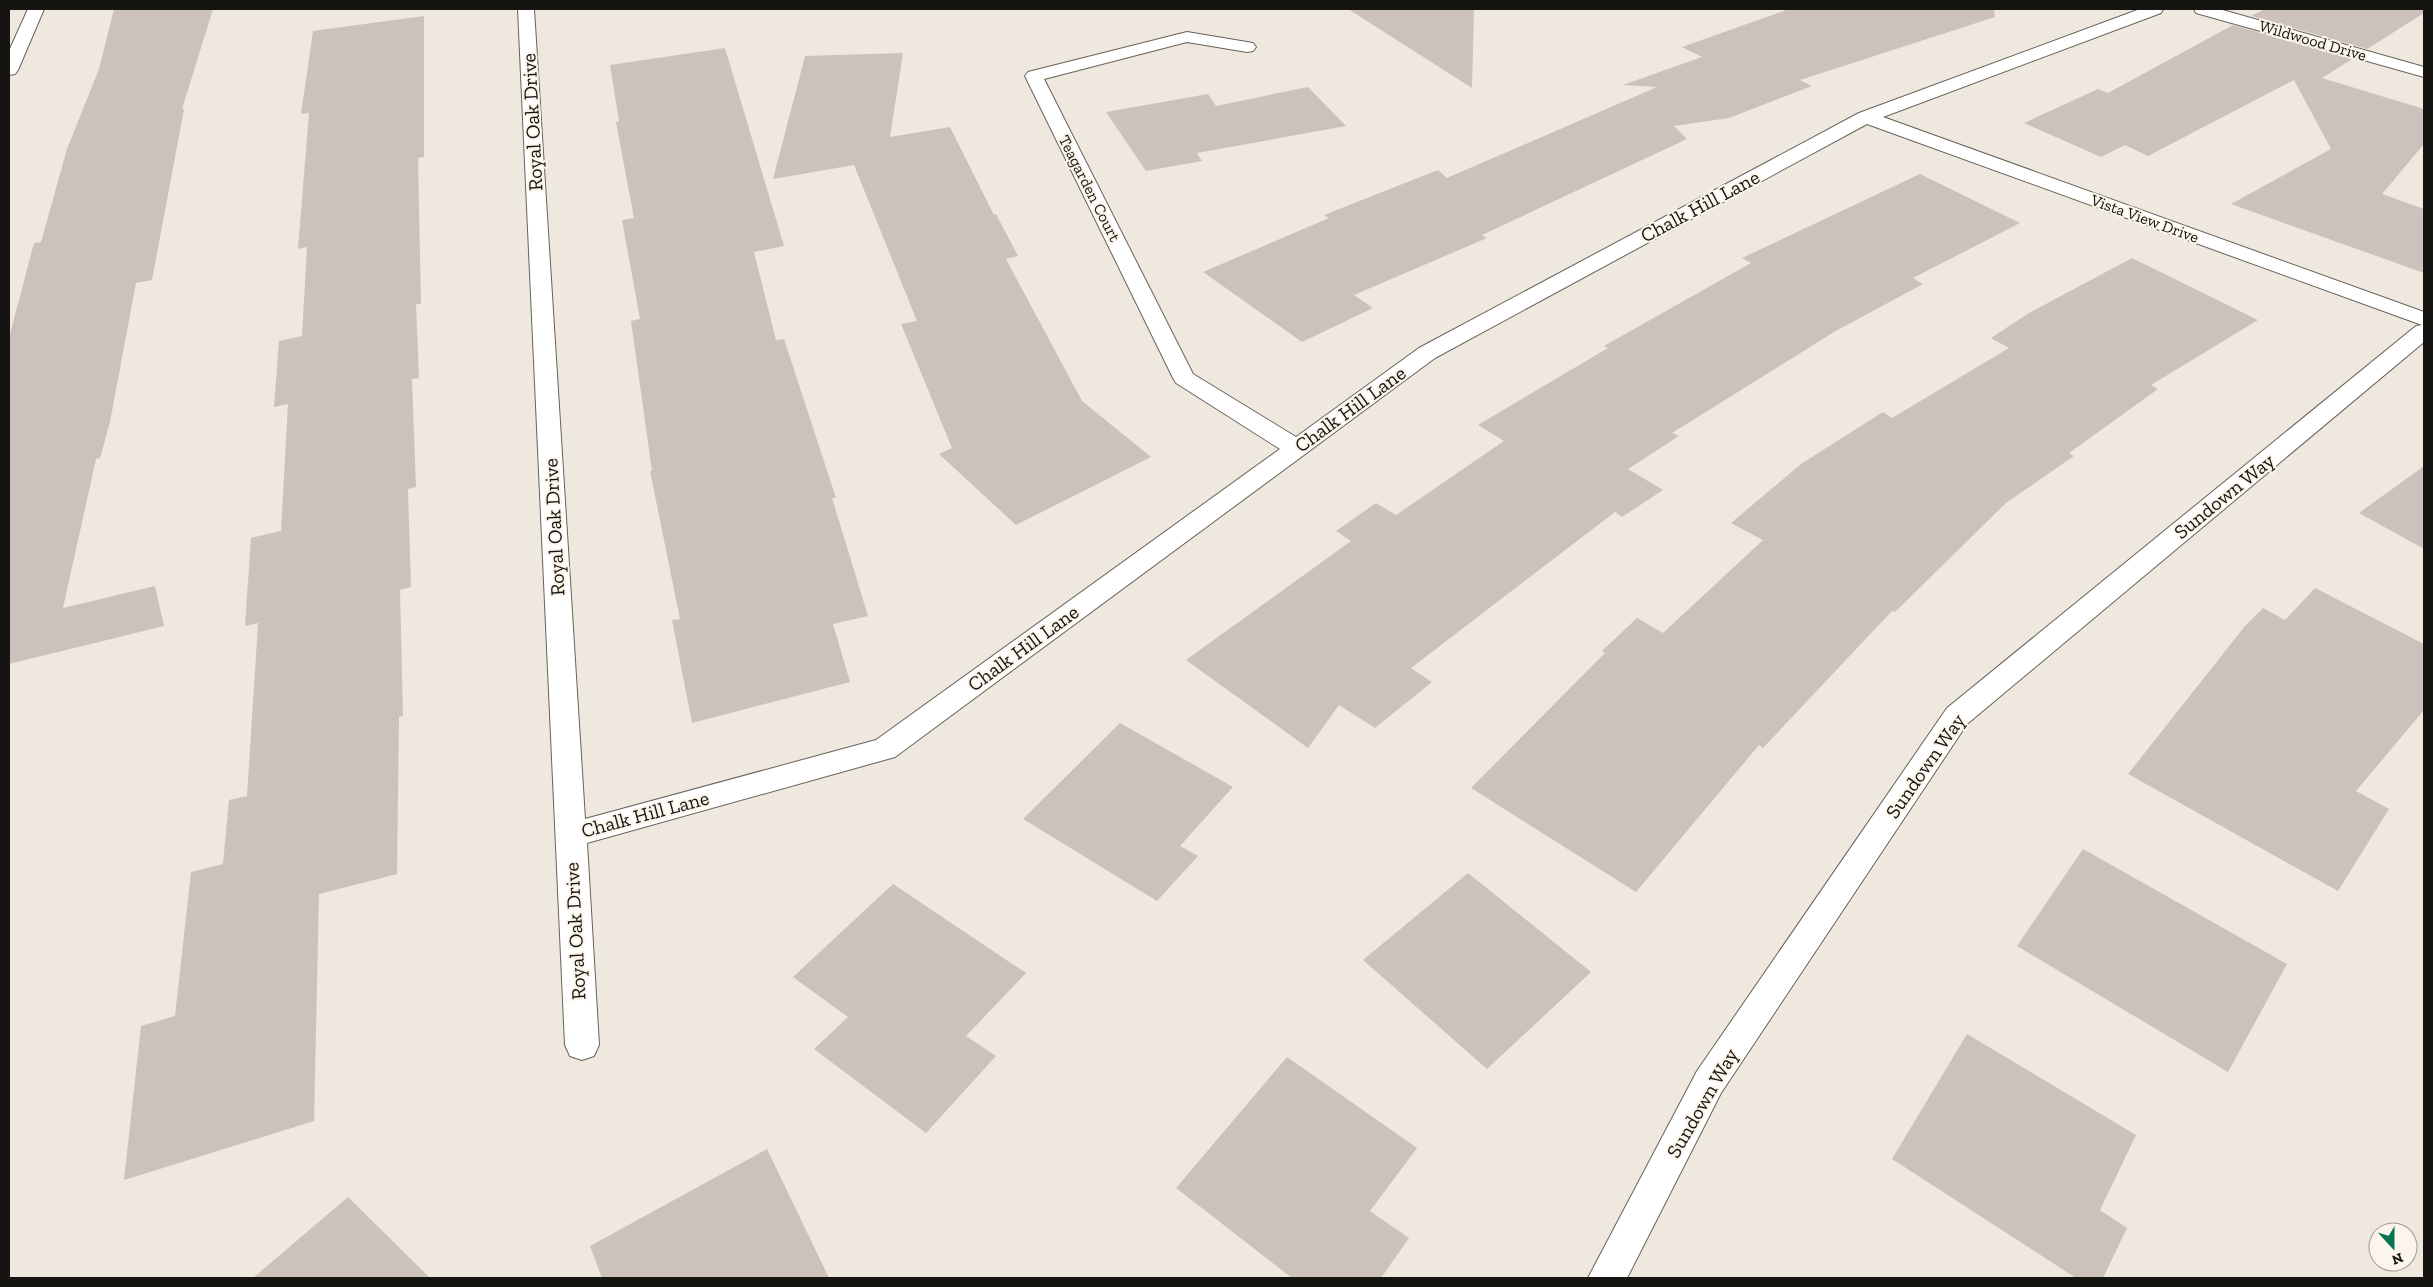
<svg xmlns="http://www.w3.org/2000/svg" width="2433" height="1287" font-family="'Zilla Slab',serif">
<style>
.building{fill:#ccc2bb}
.lines{fill:none;stroke-linecap:round;stroke-linejoin:round}
.minor-casing{stroke:#68625a;stroke-width:2}
.minor{fill:#fff;fill-rule:evenodd}
.labels{text-anchor:middle;stroke-width:4;stroke-linejoin:round;paint-order:stroke}
.far-street-label{font-size:16px;fill:#161410;stroke:#fbf5eb}
.street-label{font-size:20px;fill:#161410;stroke:#fbf5eb}
</style>
<rect width="100%" height="100%" fill="#eee8de"/>
<path class="building" d="M114,9H213L182,109H184L152,280L136,283L110,422L100,458L96,459L63,608L155,586L164,626L9,664V338L34,243L41,242L67,149L99,69Z
M1348,9H1474L1472,88Z
M1789,9H1994L1995,17L1800,80L1812,86L1729,118L1674,126L1687,139L1482,235L1487,238L1354,295L1373,308L1302,342L1203,272L1329,218L1324,215L1438,170L1447,178L1657,87L1623,85L1702,57L1682,47Z
M2265,9H2424V13L2367,49L2251,16Z
M424,16V157L418,158L421,304H416L419,378L412,379L416,487L408,489L411,587L400,590L403,716L399,717L397,874L319,894L314,1121L124,1180L141,1026L175,1016L191,872L223,864L229,800L247,796L258,623L245,626L251,538L281,531L288,404L274,407L279,341L302,336L307,247L298,249L309,113L301,114L313,31Z
M2233,25L2352,59L2322,78L2424,109V144L2382,194L2424,209V273L2231,204L2331,149L2294,80L2148,156L2125,145L2101,157L2024,123L2098,89L2108,93Z
M725,48L784,246L754,252L776,340L784,339L836,498H832L868,616L833,624L850,682L692,723L672,620L680,619L650,471H652L631,321L640,319L622,220L634,218L616,122L619,121L610,65Z
M903,53L890,137L950,127L994,215L996,214L1018,256L1006,259L1082,401L1151,457L1016,525L939,454L952,448L901,324L917,321L854,165L773,179L805,56Z
M1308,87L1346,126L1197,153L1202,161L1146,171L1106,112L1208,94L1216,106Z
M1920,174L2020,223L1913,278L1923,284L1834,332L1672,433L1679,436L1628,469L1663,490L1622,517L1615,512L1411,668L1432,682L1375,728L1339,705L1308,748L1186,660L1351,541L1336,531L1376,503L1396,515L1504,441L1478,425L1608,348L1604,346L1751,263L1742,258Z
M2132,258L2258,320L2151,385L2158,389L2069,453L2074,456L2006,503L1895,612L1892,611L1763,748L1759,745L1636,892L1471,788L1605,653L1602,651L1637,618L1663,633L1763,540L1731,523L1801,464L1883,412L1892,418L2009,348L1991,338L2029,313Z
M2424,466V549L2359,513Z
M2315,588L2424,644V710L2356,791L2389,809L2338,891L2128,774L2245,626L2263,608L2285,620Z
M1120,723L1233,787L1180,846L1198,856L1157,901L1023,819Z
M2083,849L2287,964L2228,1072L2017,946Z
M1468,873L1591,972L1487,1069L1363,960Z
M893,884L1026,973L966,1036L996,1056L926,1133L814,1049L848,1017L793,977Z
M1967,1034L2136,1135L2100,1210L2127,1228L2103,1278H2076L1892,1159Z
M1287,1057L1417,1148L1370,1211L1409,1238L1381,1278H1292L1176,1188Z
M767,1149L829,1278H602L590,1246Z
M348,1197L430,1278H253Z"/>
<g class="lines">
<defs>
<path id="minor" d="M28,9H44L18,70L15,74L9,75V51Z
M518,9H534L585,819L876,740L1280,449L1176,383L1173,378L1025,76L1028,72L1187,32L1253,43L1256,47L1253,51L1247,52L1187,42L1044,79L1193,374L1296,437L1419,348L1859,113L2140,9H2163L2161,13L1883,117L2424,312V342L1967,724L1721,1093L1627,1278H1588L1697,1071L1947,708L2416,326L2422,325L1867,124L1435,358L895,757L587,843L599,1045L594,1056L582,1060L570,1056L565,1045Z
M2194,9H2219L2424,67V77L2196,13Z"/>
</defs>
<use href="#minor" class="minor-casing"/>
<use href="#minor" class="minor"/>
</g>
<g class="labels">
<g class="far-street-label">
<text transform="translate(2313 40) rotate(16)" y="6">Wildwood Drive</text>
<text transform="translate(1090 188) rotate(63)" y="6">Teagarden Court</text>
<text transform="translate(2145 218) rotate(20)" y="6">Vista View Drive</text>
</g>
<g class="street-label">
<text transform="translate(532 122) rotate(-93)" y="7">Royal Oak Drive</text>
<text transform="translate(1700 206) rotate(-28)" y="7">Chalk Hill Lane</text>
<text transform="translate(1350 409) rotate(-36)" y="7">Chalk Hill Lane</text>
<text transform="translate(2224 496) rotate(-39)" y="7">Sundown Way</text>
<text transform="translate(554 527) rotate(-93)" y="7">Royal Oak Drive</text>
<text transform="translate(1023 648) rotate(-36)" y="7">Chalk Hill Lane</text>
<text transform="translate(1925 766) rotate(-55)" y="7">Sundown Way</text>
<text transform="translate(645 814) rotate(-15)" y="7">Chalk Hill Lane</text>
<text transform="translate(575 931) rotate(-93)" y="7">Royal Oak Drive</text>
<text transform="translate(1702 1103) rotate(-60)" y="7">Sundown Way</text>
</g>
</g>
<rect width="2433" height="1287" fill="none" stroke="#161410" stroke-width="20"/>
<g transform="translate(2393 1247) rotate(159)"><circle r="24" fill="#fbf5eb" stroke="#9f9b93"/>
<path d="M0-4L9 19L0 12L-9 19Z" fill="#037650"/>
<text y="-8" font-size="14" font-weight="bold" text-anchor="middle" fill="#161410">N</text>
</g>
</svg>
